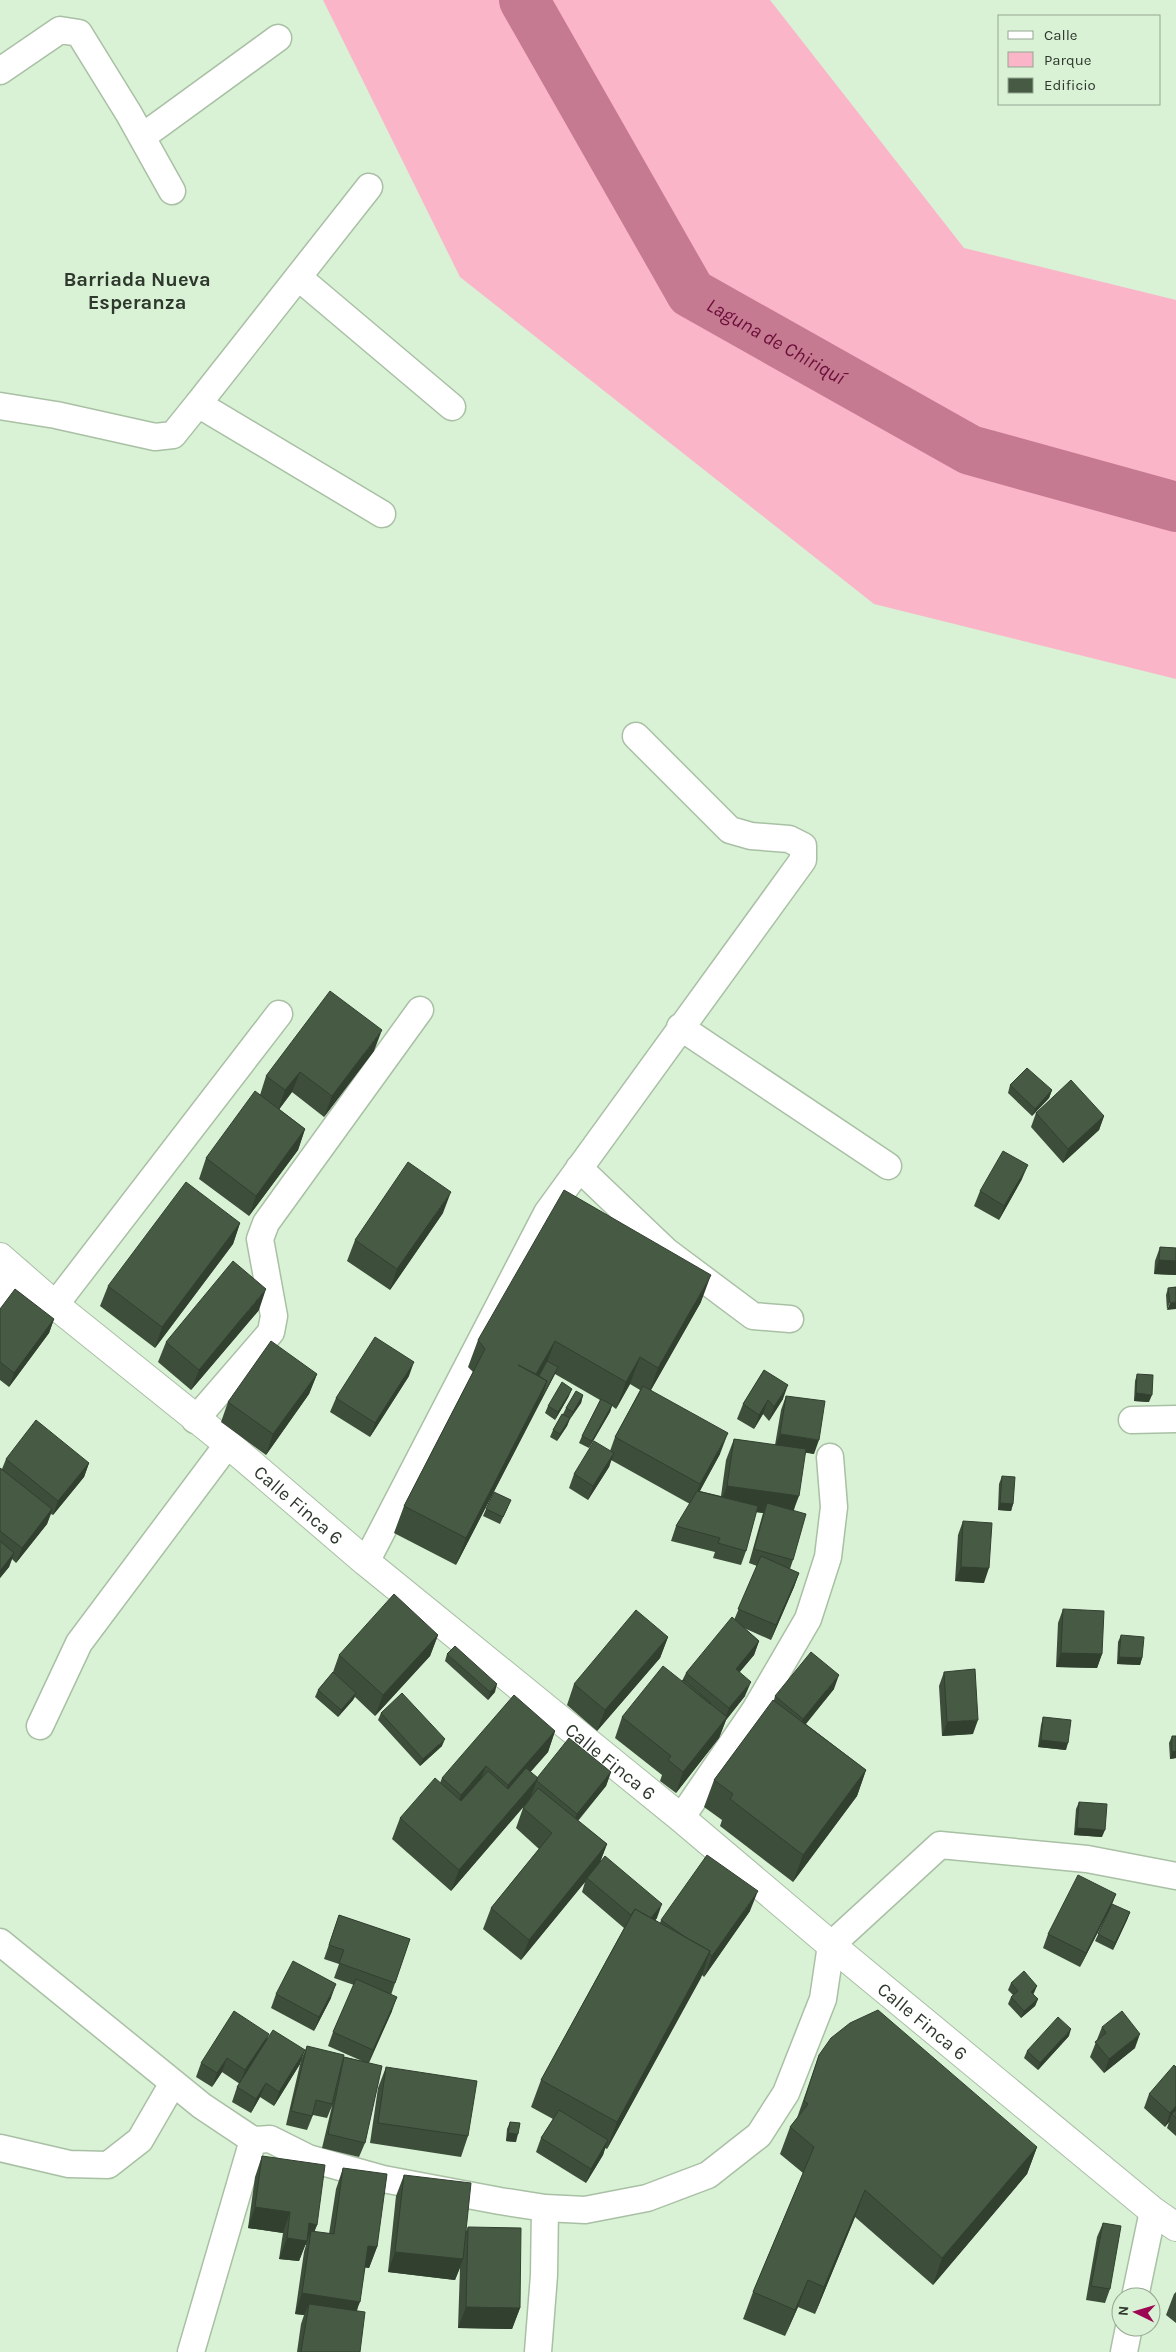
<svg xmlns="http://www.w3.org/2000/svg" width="1176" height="2352" font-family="Karla,sans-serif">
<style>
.green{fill:#fab5c9}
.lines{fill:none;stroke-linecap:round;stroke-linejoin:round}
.river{stroke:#c67a92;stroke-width:50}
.minor-casing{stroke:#a9c0a5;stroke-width:29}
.tertiary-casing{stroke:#a9c0a5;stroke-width:30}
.minor{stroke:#fff;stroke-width:26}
.tertiary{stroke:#fff;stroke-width:28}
.wall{fill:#3d4e3a}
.shaded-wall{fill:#324030}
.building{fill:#475b44;stroke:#324030}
.labels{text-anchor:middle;stroke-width:5;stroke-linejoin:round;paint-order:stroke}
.street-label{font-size:19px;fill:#2e382d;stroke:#d9f1d5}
.neighbourhood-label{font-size:20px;font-weight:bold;fill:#2e382d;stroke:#d9f1d5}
.water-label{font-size:20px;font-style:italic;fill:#6b0e38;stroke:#d9f1d5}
</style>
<rect width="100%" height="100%" fill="#d9f1d5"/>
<path class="green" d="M323,0H770L964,248L1176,300V679L874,604L460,277Z"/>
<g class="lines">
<path class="river" id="s1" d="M524,0L691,293L970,450L1176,507"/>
<defs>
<path id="minor" d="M0,71L60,30L79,33L129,114L172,191
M142,137L278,38
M298,277L452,407
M198,404L369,187
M0,406L56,415L155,437L173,435L198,404L382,514
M680,1027L888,1166
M579,1168L666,1251L753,1316L790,1319
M0,1295L18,1272
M55,1305L279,1014
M195,1420L271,1332L274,1316L260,1239L266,1223L420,1010
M1132,1420L1176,1419
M366,1562L547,1213L803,860V846L789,839L751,836L730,830L636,736
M40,1726L79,1643L228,1444
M681,1818L755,1710L808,1619L828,1557L834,1507L830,1457
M0,1942L202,2106L253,2140L270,2139L308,2158L383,2179L500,2201L545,2208L585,2210L647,2198L708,2175L759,2135L786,2093L823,1999L831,1945L940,1845L1087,1859L1176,1876
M0,2148L69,2164L108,2165L140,2140L173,2083
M1135,2297L1153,2211
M191,2352L253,2140
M538,2352L544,2275L545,2208
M1124,2352L1129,2327"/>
<g id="tertiary">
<path id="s2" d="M0,1257L55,1305L228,1444L366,1562L681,1818L831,1945L1153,2211L1176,2227"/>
</g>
</defs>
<use href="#minor" class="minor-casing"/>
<use href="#tertiary" class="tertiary-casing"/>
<use href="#minor" class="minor"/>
<use href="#tertiary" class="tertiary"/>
</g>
<path class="wall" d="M374,1051L324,1117L292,1092L279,1109L305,1129L298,1150L249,1216L199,1179L206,1158L260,1095L266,1076Z
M1010,1085L1052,1090L1049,1098L1032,1116L1008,1093Z
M1036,1113L1104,1116L1099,1130L1063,1163L1031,1127Z
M1022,1179L999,1220L974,1206L980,1191Z
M443,1213L390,1290L347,1261L355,1240Z
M240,1223L233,1244L155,1348L100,1306L108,1286Z
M1160,1247L1176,1248V1275L1154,1274L1155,1261Z
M1176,1287L1167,1310L1166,1295L1168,1288Z
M701,1302L651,1390L720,1454L700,1491L721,1496L726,1460L734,1439L775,1445L781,1410L786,1396L814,1454L805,1452L794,1510L793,1560L790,1569L799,1573L794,1587L771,1640L744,1628L759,1641L754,1655L739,1673L745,1696L726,1720L719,1738L676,1793L660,1781L662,1775L615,1738L622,1717L682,1681L686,1673L734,1620L757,1566L749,1563L763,1513L756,1512L746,1551L741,1565L713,1558L715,1552L671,1541L676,1526L690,1504L611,1460L609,1467L588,1500L569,1488L574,1474L610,1451L615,1437L640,1390L630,1384L616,1409L612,1406L610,1412L589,1448L579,1443L582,1436L600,1400L555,1374L456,1565L394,1533L404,1506L473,1372L468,1367L478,1340Z
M0,1309L54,1319L49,1333L9,1387L0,1380Z
M259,1310L191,1390L158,1362L166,1342Z
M764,1370L783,1399L769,1421L763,1414L754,1429L737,1419L743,1404Z
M317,1374L309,1394L266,1455L221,1422L228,1402Z
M1137,1374L1149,1402L1134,1401L1135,1381Z
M409,1376L370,1437L330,1412L336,1398Z
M583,1395L581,1403L570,1419L567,1426L557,1441L550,1437L553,1430L563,1414L566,1408Z
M569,1396L555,1420L545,1413L548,1406Z
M6,1459L89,1463L84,1477L53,1515L51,1514L47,1524L16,1563L12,1559L9,1567L0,1578V1468L2,1469Z
M1002,1476L1013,1504L1011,1511L998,1510L999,1484Z
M508,1507L500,1524L483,1516L486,1509Z
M963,1521L984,1583L955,1581L958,1535Z
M1063,1609L1102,1654L1097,1668L1056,1667L1058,1623Z
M438,1635L430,1656L375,1716L355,1697L353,1700L338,1717L315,1697L318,1690L333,1672L339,1655Z
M1121,1635L1142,1658L1140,1665L1117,1664L1118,1642Z
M668,1637L660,1658L597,1731L567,1705L574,1684Z
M447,1654L495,1692L488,1700L445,1661Z
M944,1672L973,1734L942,1736L939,1686Z
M834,1689L806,1724L866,1770L857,1796L793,1882L720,1826L722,1820L704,1807L714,1780L774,1700L775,1696Z
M381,1713L442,1746L420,1766L378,1720Z
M1043,1717L1066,1750L1038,1747L1041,1725Z
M555,1731L548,1752L530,1772L537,1778L611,1772L606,1786L578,1821L607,1844L600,1862L657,1918L655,1920L660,1923L661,1920L750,1911L704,1977L702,1975L607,2149L605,2148L603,2155L586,2183L536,2152L541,2138L553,2119L531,2107L541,2080L624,1928L582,1892L585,1882L521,1960L483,1929L491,1908L539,1849L516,1828L523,1808L526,1804L451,1891L392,1839L400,1818L440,1783L442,1778Z
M1172,1736H1176V1758L1170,1759L1169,1743Z
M1079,1802L1102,1837L1074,1835L1076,1809Z
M1116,1894L1111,1907L1130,1912L1127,1920L1113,1950L1095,1941L1108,1913L1080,1967L1043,1948L1048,1934Z
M339,1915L410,1939L391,1995L392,2011L369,2063L365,2143L359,2157L322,2148L332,2106L327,2118L313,2115L307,2130L286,2125L301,2060L307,2046L341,2067L344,2057L362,2061L328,2046L333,2032L354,1985L334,1978L339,1964L324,1959Z
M1011,1983L1034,1993L1033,1994L1038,1999L1035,2006L1021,2018L1008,2004L1011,1997L1013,1995L1008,1990Z
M276,1994L331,1998L314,2031L271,2008Z
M1102,2027L1135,2048L1104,2073L1090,2057Z
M1069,2036L1038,2070L1024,2058L1027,2051Z
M266,2040L300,2064L274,2106L260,2097L251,2113L232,2102L237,2087L240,2084L222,2072L212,2087L196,2077L201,2063Z
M819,2055L1037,2147L1027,2174L933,2285L855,2217L815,2314L798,2307L785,2336L743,2319L753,2292L803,2173L780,2154L790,2127L797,2118Z
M386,2067L468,2136L461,2157L370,2143L378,2088Z
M1176,2067V2136L1167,2128L1169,2122L1165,2127L1144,2108L1149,2094Z
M510,2122L516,2142L506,2141L507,2129Z
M262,2156L317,2225L314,2232L329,2234L336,2189L343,2168L377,2247L369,2268L365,2267L357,2311L360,2352H297L301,2324L304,2315L295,2314L304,2252L306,2245H305L299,2261L279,2259L283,2233L248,2228L255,2177Z
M404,2175L466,2231L468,2227L520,2308L512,2329L458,2328L460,2268L455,2280L388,2272L396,2196Z
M1103,2223L1110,2289L1105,2303L1086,2300L1097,2237Z
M1176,2292V2323L1166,2315L1174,2294Z"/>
<path class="shaded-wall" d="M382,1030L374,1051L324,1117L332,1096Z
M300,1072L292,1092L278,1111L285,1090Z
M1052,1090L1049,1098L1032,1116L1035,1109Z
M1104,1116L1099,1130L1063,1163L1068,1149Z
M305,1129L298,1150L249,1216L256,1196Z
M1028,1165L1022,1179L999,1220L1004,1206Z
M451,1192L443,1213L390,1290L397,1269Z
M240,1223L233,1244L155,1348L162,1327Z
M1159,1260L1176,1261V1275L1154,1274Z
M711,1275L701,1302L648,1395L658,1368Z
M266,1289L259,1310L191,1390L199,1370Z
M1176,1302V1309L1167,1310L1170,1303Z
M54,1319L49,1333L9,1387L14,1373Z
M555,1341L545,1368L529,1393L536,1374Z
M640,1357L630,1384L616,1409L626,1382Z
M414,1362L409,1376L370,1437L375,1423Z
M558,1367L555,1374L537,1408L540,1401Z
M317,1374L309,1394L266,1455L273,1434Z
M547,1381L537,1408L456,1565L466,1538Z
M788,1385L783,1399L769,1421L774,1407Z
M572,1389L569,1396L555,1420L558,1412Z
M1136,1393L1152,1395L1149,1402L1134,1401Z
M583,1395L581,1403L570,1419L573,1412Z
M768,1400L763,1414L754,1429L759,1415Z
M612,1405L610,1412L589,1448L592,1441Z
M570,1418L567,1426L557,1441L560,1434Z
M728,1433L720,1454L692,1505L700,1484Z
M780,1434L819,1440L814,1454L775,1448Z
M614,1453L609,1467L588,1500L593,1486Z
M89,1463L84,1477L53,1515L58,1501Z
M727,1486L799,1496L791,1517L767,1503L763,1513L719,1507Z
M1000,1503L1013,1504L1011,1511L998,1510Z
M52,1509L47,1524L16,1563L22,1548Z
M14,1553L9,1567L0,1578V1571Z
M961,1567L989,1568L984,1583L955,1581Z
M799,1573L794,1587L771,1640L776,1625Z
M438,1635L430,1656L375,1716L383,1695Z
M668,1637L660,1658L597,1731L605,1710Z
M759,1641L754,1655L730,1683L736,1669Z
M1061,1653L1102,1654L1097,1668L1056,1667Z
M1119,1657L1142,1658L1140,1665L1117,1664Z
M839,1675L834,1689L798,1733L803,1719Z
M751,1682L745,1696L726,1720L719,1738L676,1793L683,1772L725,1719L729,1708Z
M497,1684L495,1692L488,1700L490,1692Z
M356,1693L353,1700L338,1717L341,1710Z
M978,1720L973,1734L942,1736L947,1722Z
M555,1731L548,1752L501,1806L508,1785Z
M445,1739L442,1746L420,1766L423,1759Z
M1041,1740L1068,1743L1066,1750L1038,1747Z
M1176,1751V1758L1170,1759L1172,1752Z
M486,1766L478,1787L453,1816L461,1795Z
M866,1770L857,1796L793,1882L803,1855Z
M611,1772L606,1786L571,1828L577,1814Z
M538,1778L530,1799L451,1891L459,1870Z
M1077,1828L1105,1830L1102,1837L1074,1835Z
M607,1844L599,1865L587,1878L585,1882L521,1960L529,1940Z
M758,1891L750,1911L704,1977L712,1956Z
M1116,1894L1110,1908L1080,1967L1086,1953Z
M662,1904L657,1918L639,1940L644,1926Z
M1130,1912L1127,1920L1113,1950L1115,1943Z
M710,1951L701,1978L607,2149L617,2122Z
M336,1984L331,1998L314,2031L319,2017Z
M1037,1986L1034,1993L1028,1999L1031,1992Z
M397,1997L392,2011L368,2064L373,2050Z
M1038,1999L1035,2006L1021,2018L1024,2011Z
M1071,2029L1069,2036L1038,2070L1040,2063Z
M269,2034L264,2048L240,2084L245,2070Z
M1140,2034L1135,2048L1104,2073L1109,2059Z
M305,2050L300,2064L274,2106L279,2092Z
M227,2058L222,2072L212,2087L217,2073Z
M266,2083L260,2097L251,2113L256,2099Z
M1176,2106V2114H1172L1169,2122L1165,2127L1170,2113Z
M508,2133L518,2134L516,2142L506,2141Z
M608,2140L603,2155L586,2183L591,2169Z
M1037,2147L1027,2174L933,2285L942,2258Z
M865,2190L855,2217L815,2314L824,2287Z
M255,2207L290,2212L283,2233L248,2228Z
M309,2223L317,2225L309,2245L311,2231L299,2261L279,2259L287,2238Z
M368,2246L377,2247L369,2268L360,2267Z
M395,2252L463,2259L455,2280L388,2272Z
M808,2280L798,2307L785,2336L795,2310Z
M302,2293L360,2302L352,2322L309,2304L304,2315L295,2314Z
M466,2307L520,2308L512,2329L458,2328Z"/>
<path class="building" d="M330,991L382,1030L332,1096L300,1072L285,1090L266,1076Z
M1027,1068L1052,1090L1035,1109L1010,1085Z
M1071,1080L1104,1116L1068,1149L1036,1113Z
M255,1091L305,1129L256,1196L206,1158Z
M1003,1151L1028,1165L1004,1206L980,1191Z
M408,1162L451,1192L397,1269L355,1240Z
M186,1182L240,1223L162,1327L108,1286Z
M564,1190L711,1275L658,1368L640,1357L626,1382L555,1341L536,1374L518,1365L547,1381L466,1538L404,1506L485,1349L478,1340Z
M1160,1247L1176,1248V1261L1159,1260Z
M233,1261L266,1289L199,1370L166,1342Z
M1176,1287V1302L1170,1303L1168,1288Z
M15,1289L54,1319L14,1373L0,1362V1309Z
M375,1337L414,1362L375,1423L336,1398Z
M271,1341L317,1374L273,1434L228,1402Z
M547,1361L558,1367L540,1401L547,1381L539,1376Z
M764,1370L788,1385L774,1407L768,1400L759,1415L743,1404Z
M1137,1374L1153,1375L1152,1395L1136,1393Z
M562,1382L572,1389L558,1412L548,1406Z
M643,1386L728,1433L700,1484L615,1437Z
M576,1391L583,1395L573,1412L566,1408Z
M786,1396L825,1401L819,1440L780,1434Z
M601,1399L612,1405L592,1441L582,1436Z
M562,1414L570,1418L560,1434L553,1430Z
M36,1420L89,1463L58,1501L6,1459Z
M734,1439L806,1449L799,1496L727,1486Z
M594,1441L614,1453L593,1486L574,1474Z
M0,1468L52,1509L22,1548L0,1531Z
M1002,1476L1015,1477L1013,1504L1000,1503Z
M697,1491L758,1506L746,1551L718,1543L720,1538L676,1526Z
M494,1492L511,1500L503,1517L486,1509Z
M767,1503L806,1514L793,1560L754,1549Z
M963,1521L992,1523L989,1568L961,1567Z
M0,1541L14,1553L0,1571Z
M761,1556L799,1573L776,1625L738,1609Z
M394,1594L438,1635L383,1695L339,1655Z
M1063,1609L1104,1611L1102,1654L1061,1653Z
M636,1610L668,1637L605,1710L574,1684Z
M732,1617L759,1641L736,1669L751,1682L729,1708L686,1673Z
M1121,1635L1144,1637L1142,1658L1119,1657Z
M455,1646L497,1684L490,1692L447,1654Z
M811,1652L839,1675L803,1719L775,1696Z
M663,1666L727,1717L683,1772L668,1760L671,1756L622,1717Z
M975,1669L978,1720L947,1722L944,1672Z
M333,1672L356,1693L341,1710L318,1690Z
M684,1680L711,1703L710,1704L682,1681Z
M402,1693L445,1739L423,1759L381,1713Z
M514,1695L555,1731L508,1785L486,1766L461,1795L442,1778Z
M773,1700L866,1770L803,1855L730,1799L733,1794L714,1780Z
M1043,1717L1071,1720L1068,1743L1041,1740Z
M1172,1736H1176V1751L1172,1752Z
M569,1738L611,1772L577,1814L537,1781V1778Z
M526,1768L538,1778L459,1870L400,1818L435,1778L461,1801L488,1771L508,1789Z
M538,1788L607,1844L529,1940L491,1908L552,1833L523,1808Z
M1079,1802L1107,1804L1105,1830L1077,1828Z
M707,1855L758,1891L712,1956L709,1954L710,1951L685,1937L661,1920Z
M605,1856L662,1904L651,1918L635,1909L631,1915L587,1878Z
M1078,1875L1116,1894L1086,1953L1048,1934Z
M1112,1904L1130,1912L1115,1943L1098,1934Z
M635,1909L710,1951L617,2122L541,2080Z
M339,1915L410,1939L395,1983L339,1963L344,1950L329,1945Z
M293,1961L336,1984L319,2017L276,1994Z
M1024,1971L1037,1986L1031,1992L1038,1999L1024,2011L1011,1997L1018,1991L1011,1983Z
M356,1979L397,1997L373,2050L333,2032Z
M878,2010L1037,2147L942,2258L865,2190L824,2287L808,2280L795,2310L753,2292L814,2147L790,2127L808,2104L804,2101L819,2055L831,2038L850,2023Z
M234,2011L269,2034L245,2070L227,2058L217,2073L201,2063Z
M1122,2011L1140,2034L1109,2059L1095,2042L1106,2033L1102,2027Z
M1058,2017L1071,2029L1040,2063L1027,2051Z
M273,2030L305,2050L279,2092L266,2083L256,2099L237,2087Z
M307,2046L344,2055L332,2104L316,2100L312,2116L291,2111Z
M344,2057L382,2066L365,2143L328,2134Z
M1174,2065L1176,2067V2106L1170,2113L1149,2094Z
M386,2067L477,2081L468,2136L378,2123Z
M559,2110L608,2140L591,2169L541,2138Z
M1176,2110V2118L1172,2114Z
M510,2122L520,2123L518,2134L508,2133Z
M262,2156L325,2165L317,2225L309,2223L307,2241L287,2238L290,2212L255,2207Z
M343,2168L387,2174L377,2247L368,2246L360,2302L302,2293L311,2231L334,2234Z
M404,2175L471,2183L463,2259L395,2252Z
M1103,2223L1121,2226L1110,2289L1091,2286Z
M468,2227L521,2228L520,2308L466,2307Z
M309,2304L365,2312L360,2352H301Z"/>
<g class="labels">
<g class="street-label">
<text dy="7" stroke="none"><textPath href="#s2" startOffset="388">Calle Finca 6</textPath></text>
<text dy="7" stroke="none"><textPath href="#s2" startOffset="792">Calle Finca 6</textPath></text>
<text dy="7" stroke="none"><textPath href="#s2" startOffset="1198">Calle Finca 6</textPath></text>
</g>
<g class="neighbourhood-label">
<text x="137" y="286">Barriada Nueva<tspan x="137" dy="23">Esperanza</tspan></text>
</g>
<g class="water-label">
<text dy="7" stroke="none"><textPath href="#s1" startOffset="435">Laguna de Chiriquí</textPath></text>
</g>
</g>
<rect x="998" y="15" width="162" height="90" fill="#d9f1d5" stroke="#95a792"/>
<rect x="1008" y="31" width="25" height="8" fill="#ffffff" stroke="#95a792"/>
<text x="1044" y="40" font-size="15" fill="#2e382d">Calle</text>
<rect x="1008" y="52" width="25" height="15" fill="#fab5c9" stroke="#95a792"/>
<text x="1044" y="65" font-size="15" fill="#2e382d">Parque</text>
<rect x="1008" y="78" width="25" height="15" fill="#475b44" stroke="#95a792"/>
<text x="1044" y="90" font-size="15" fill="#2e382d">Edificio</text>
<g transform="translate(1136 2312) rotate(275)"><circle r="24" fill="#d9f1d5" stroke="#95a792"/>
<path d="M0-4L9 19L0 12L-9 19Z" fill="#9c0652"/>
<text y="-8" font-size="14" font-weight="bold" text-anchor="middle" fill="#2e382d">N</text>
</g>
</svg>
